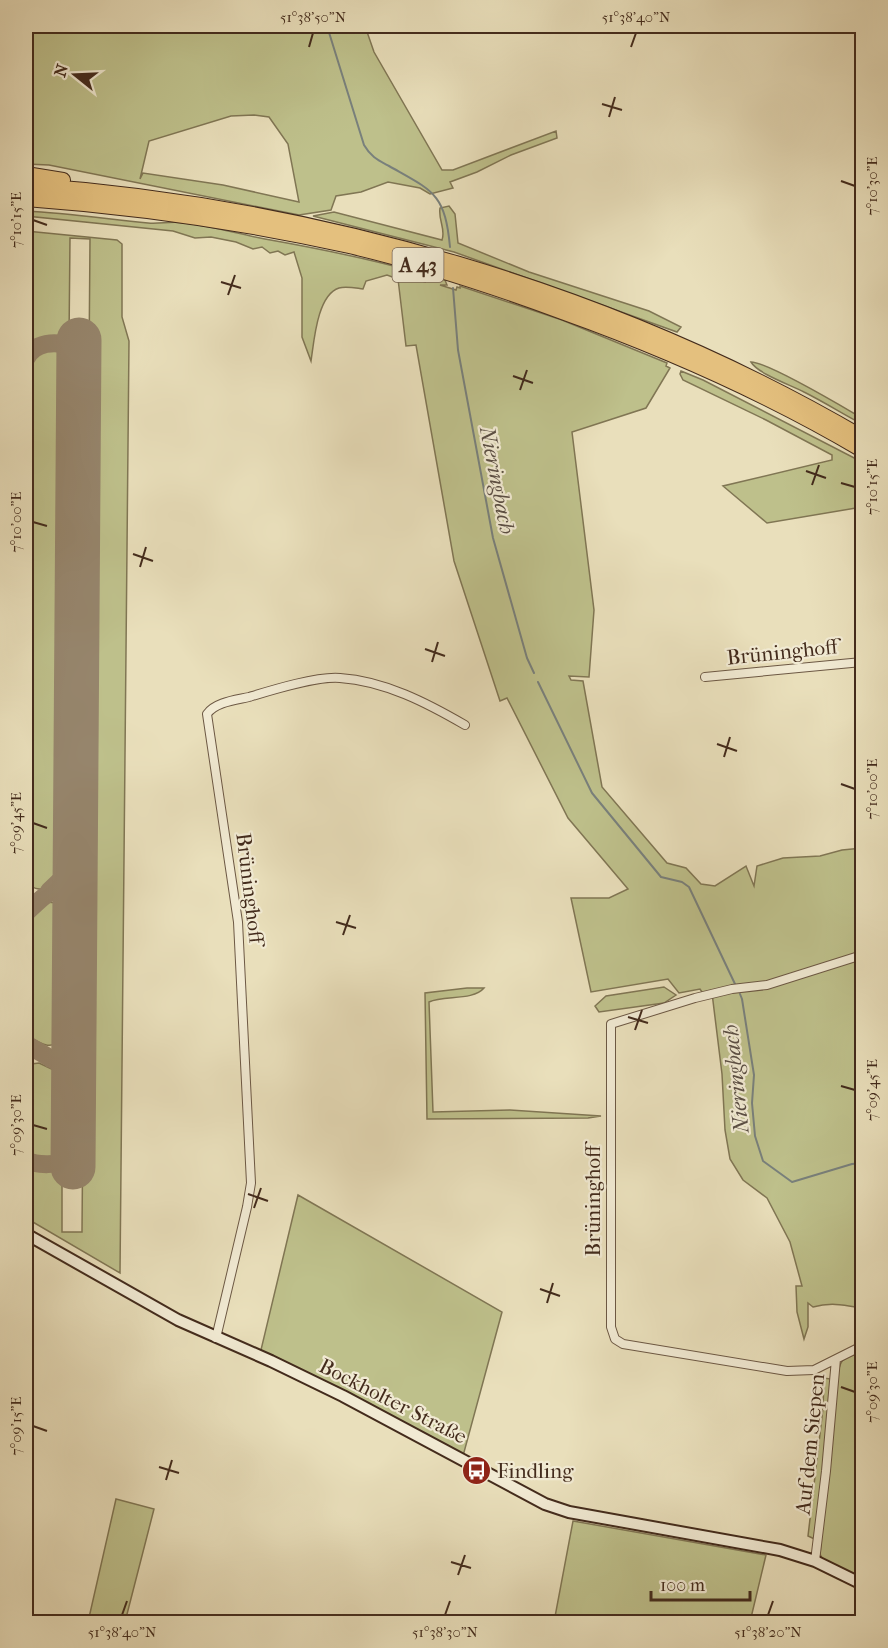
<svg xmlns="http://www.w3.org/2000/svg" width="888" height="1648" font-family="'IM FELL French Canon',serif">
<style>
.green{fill:#bec08b;stroke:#807654;stroke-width:1.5;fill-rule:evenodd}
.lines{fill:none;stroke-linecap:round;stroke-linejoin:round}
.stream{stroke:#79807c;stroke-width:2}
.taxiway{stroke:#96856c;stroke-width:18}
.runway{stroke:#96856c;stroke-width:45}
.street-casing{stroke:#6c5844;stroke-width:10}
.secondary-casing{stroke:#432b1c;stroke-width:14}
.highway-casing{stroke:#432b1c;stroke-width:16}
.street{stroke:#f1ead3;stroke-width:8}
.secondary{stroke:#f1ead3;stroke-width:10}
.highway{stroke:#e4c07e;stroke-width:14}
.ticks{fill:none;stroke:#432b1c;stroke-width:2}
.labels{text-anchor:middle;stroke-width:4.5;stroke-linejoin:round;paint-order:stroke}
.shield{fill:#f1ead3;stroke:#776453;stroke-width:1.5}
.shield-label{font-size:20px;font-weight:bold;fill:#432b1c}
.street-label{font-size:21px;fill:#432b1c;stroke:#f1ead3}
.poi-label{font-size:21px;fill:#432b1c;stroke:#f1ead3;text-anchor:start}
.water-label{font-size:22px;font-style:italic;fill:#5a4e44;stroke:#f1ead3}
.neatline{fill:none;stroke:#432b1c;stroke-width:2}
.ticks-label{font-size:15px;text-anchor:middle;fill:#432b1c}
</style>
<rect width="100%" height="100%" fill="#e9dfbb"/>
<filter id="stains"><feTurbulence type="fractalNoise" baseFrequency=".00333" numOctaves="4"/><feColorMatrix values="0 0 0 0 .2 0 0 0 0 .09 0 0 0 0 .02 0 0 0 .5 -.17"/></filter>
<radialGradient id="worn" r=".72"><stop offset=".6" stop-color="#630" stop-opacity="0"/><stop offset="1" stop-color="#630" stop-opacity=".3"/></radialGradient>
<path class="green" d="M26,26H365L374,52L442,170H453L556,131L557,138L511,155L477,172L450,182L453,188L430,194L420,188L388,182L361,192L336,196L331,210L299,215L49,165L26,164ZM254,115L269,117L288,144L299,202L223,185L143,173L140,179L149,141L231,116Z
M449,206L455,214L458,243L529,272L649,311L681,327L677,332L454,252L313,216L334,212L442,240C446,229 438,220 440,208Z
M26,211C67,213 107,219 148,223C160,224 172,221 184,223C212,226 238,234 265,239C316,248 366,258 416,272L409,278L426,282L416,276L421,273L445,280L447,285H440L456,290L457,287L460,288V286L562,320L667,363L666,366L670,368L646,408L572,432L594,610L589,677L569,676L571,680L583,681L602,787L667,863L686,868L701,884L715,886L746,866L754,886L757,866L783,858L820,856L842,850L862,848V1308C844,1305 831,1302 813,1307L808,1303V1327L804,1339L797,1312L796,1286H802L790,1242L767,1198L743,1180L730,1159L725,1130L722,1074L712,993L704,995L700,989L679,993L668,979L591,992L571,898H609L628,889L568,818L507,698L500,701L454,561L416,345L406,346L398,279L387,275L366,281L363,289C355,288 346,286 339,288C317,295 314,342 311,361L302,337V278L294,252L285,255L278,251L270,253L262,247L253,249L236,242L211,237L195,238L173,231L26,216Z
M26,231L117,240L122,244V317L129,341L120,1273L26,1218V1167H62V1232H82L90,239L70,238L69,340L40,341L26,351Z
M41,348C56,348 66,349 69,366L65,868C61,884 36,899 26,880L28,367L32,355Z
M751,362C768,362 843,407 862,418V424C843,414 824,402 804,392C791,385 758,374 751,362Z
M681,371L703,380L862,462V507L767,523L723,486L832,460V455L766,420L683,380L680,374Z
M46,902L58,903L65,910L64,1034C55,1054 39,1043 26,1035V918L39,905Z
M664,987L676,995L664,1003L599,1012L595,1006L606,996Z
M467,988H484C473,1001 444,995 429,1002L433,1112L510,1110L601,1116L588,1118L427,1119L425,993Z
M39,1063L58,1072L63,1079V1145L62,1150L53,1159H36L26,1152V1071L31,1064Z
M298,1195L502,1312L463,1456L260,1354Z
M862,1352V1579L823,1560L820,1554L821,1542L808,1536L823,1408L824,1378L837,1380C840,1357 842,1359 862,1352Z
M116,1499L154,1509L125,1622H88Z
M573,1521L766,1555L750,1622H554Z"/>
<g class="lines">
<path class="stream" d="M327,26L364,145C371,157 378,160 389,166C433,191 445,193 450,247
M453,288L458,350L493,538L527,658L534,673
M538,682L592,793L661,877L682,882L689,887L735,984
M740,994L742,999L754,1075L752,1103L755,1136L763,1161L792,1182L852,1164L862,1163"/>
<path class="taxiway" d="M26,359C34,342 56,340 72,347L79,360
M49,891L70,871L74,862
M26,913C38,902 68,867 74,905
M26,1044L67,1068L73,1081
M51,1059C65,1062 71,1054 73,1041
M26,1160C35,1165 61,1167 69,1157C72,1153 72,1148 73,1143"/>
<path class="runway" d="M73,1167L79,340"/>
<defs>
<path id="street" d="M705,677L862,662
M216,1338L247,1207L251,1183L238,922L207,714C215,702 236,700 249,697C272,690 317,676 340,678C385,681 427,703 465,725
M836,1359L814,1370L787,1371L623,1344L615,1339L611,1327V1024L695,998L732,989L767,985L862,955
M815,1561L826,1471L836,1359L862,1346"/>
<path id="secondary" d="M26,1234L178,1320L271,1361L343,1396L545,1504L569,1512L780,1550L815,1561L862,1584"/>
<path id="highway" d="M26,174L63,180
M26,185C313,205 613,291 862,437
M26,199C134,207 242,222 349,246C421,263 492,286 562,312C665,349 767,394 862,450"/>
</defs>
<use href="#street" class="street-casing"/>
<use href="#secondary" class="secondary-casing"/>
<use href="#highway" class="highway-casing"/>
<use href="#street" class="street"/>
<use href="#secondary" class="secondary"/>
<use href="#highway" class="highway"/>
</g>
<path class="ticks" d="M309,47L313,33M631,47L636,33M602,104L622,110M609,117L615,97M841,181L855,186M33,220L47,225M221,282L241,288M228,295L235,275M513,376L533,383M520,390L527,370M806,471L826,478M841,483L855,487M812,485L819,465M33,522L47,526M133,554L153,561M140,567L146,547M425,649L445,656M432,662L438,642M717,744L737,751M724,757L730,737M841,784L855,789M33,823L47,828M336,922L356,928M343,935L350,915M628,1017L648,1023M635,1030L642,1010M841,1086L855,1090M33,1125L47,1129M248,1194L268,1201M254,1208L261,1188M540,1289L560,1296M547,1303L553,1283M841,1387L855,1392M33,1426L47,1431M159,1467L179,1473M166,1480L172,1460M451,1562L471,1568M458,1575L465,1555M122,1615L127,1601M445,1615L450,1601M768,1615L773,1601"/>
<defs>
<symbol id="bus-disc" viewBox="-11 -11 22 22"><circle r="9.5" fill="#8f2418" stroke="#f1ead3"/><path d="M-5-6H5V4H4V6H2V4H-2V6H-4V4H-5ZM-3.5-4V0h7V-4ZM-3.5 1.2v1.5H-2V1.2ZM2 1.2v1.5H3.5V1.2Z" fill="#fff"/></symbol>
</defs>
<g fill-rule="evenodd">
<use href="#bus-disc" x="460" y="1454" width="33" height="33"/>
</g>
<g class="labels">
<rect class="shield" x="392.5" y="248" width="51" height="34" rx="4.5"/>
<g class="shield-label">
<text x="418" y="272">A 43</text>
</g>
<g class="street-label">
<text transform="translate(782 652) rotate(-6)" y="7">Brüninghoff</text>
<text transform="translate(250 888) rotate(83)" y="7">Brüninghoff</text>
<text transform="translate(593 1201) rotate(-90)" y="7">Brüninghoff</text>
<text transform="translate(393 1401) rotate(27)" y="7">Bockholter Straße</text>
<text transform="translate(810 1444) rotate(-84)" y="7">Auf dem Siepen</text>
</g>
<g class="poi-label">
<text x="497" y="1478">Findling</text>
</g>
<g class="water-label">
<text transform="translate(498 480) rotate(79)" y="8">Nieringbach</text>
<text transform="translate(735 1079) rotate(-96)" y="8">Nieringbach</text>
</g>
</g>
<rect width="888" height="1648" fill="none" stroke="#e9dfbb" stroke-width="66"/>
<g transform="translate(75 75) rotate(288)" stroke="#f1ead3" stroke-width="4.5" paint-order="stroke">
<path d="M0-4.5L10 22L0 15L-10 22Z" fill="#432b1c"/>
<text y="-9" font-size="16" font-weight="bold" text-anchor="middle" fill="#432b1c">N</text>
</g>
<path d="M651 1591v9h99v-9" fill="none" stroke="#432b1c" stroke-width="3"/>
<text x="660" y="1591" font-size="18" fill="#432b1c" stroke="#f1ead3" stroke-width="4.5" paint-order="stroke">100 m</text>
<rect x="33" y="33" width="822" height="1582" class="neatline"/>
<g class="ticks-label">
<text x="313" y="22">51°38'50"N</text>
<text x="636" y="22">51°38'40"N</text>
<text transform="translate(872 186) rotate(-90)" y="5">7°10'30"E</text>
<text transform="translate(16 220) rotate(-90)" y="5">7°10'15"E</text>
<text transform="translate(872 487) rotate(-90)" y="5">7°10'15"E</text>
<text transform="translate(16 522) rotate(-90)" y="5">7°10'00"E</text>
<text transform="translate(872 789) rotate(-90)" y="5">7°10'00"E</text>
<text transform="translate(16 823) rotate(-90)" y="5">7°09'45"E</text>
<text transform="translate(872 1090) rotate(-90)" y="5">7°09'45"E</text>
<text transform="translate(16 1125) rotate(-90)" y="5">7°09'30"E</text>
<text transform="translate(872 1392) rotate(-90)" y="5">7°09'30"E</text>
<text transform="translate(16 1426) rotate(-90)" y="5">7°09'15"E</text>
<text x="122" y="1637">51°38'40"N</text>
<text x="445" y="1637">51°38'30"N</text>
<text x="768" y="1637">51°38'20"N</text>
</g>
<rect width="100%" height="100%" filter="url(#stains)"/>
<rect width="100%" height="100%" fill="url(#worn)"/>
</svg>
